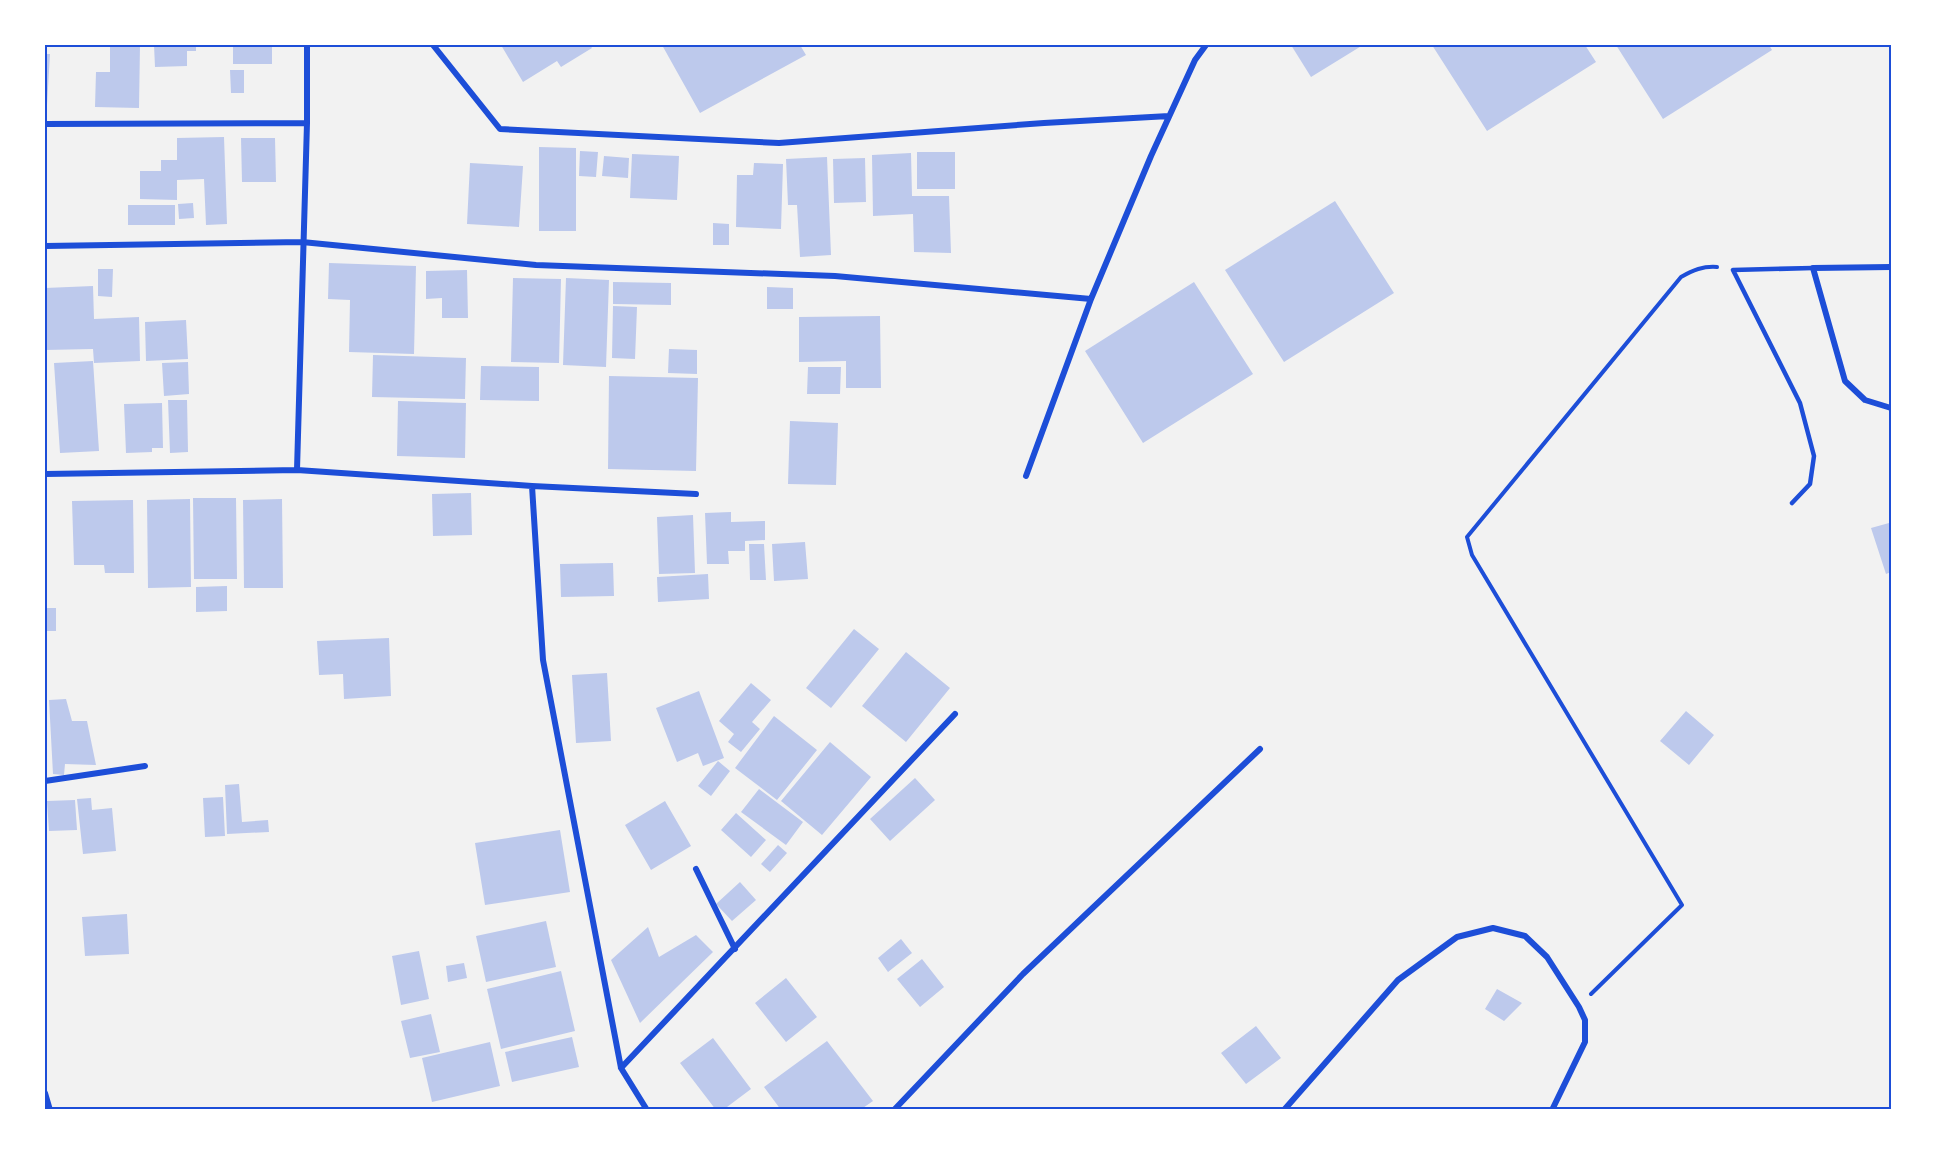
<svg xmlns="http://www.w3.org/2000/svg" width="1936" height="1155" font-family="'Playfair Display',serif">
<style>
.building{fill:#bdc9ec}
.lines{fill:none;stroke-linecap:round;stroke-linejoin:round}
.path{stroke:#1d4ed8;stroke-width:4}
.service{stroke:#1d4ed8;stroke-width:4.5}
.minor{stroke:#1d4ed8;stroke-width:6}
.neatline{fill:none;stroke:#1d4ed8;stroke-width:2}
</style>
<rect width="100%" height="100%" fill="#f2f2f2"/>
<path class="building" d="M110,45H140L139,108L95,107L96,72H110Z
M154,45H196V51H187V66L155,67Z
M233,45H272V64H233Z
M501,45H590L592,48L561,67L557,61L523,82Z
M662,45H800L806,55L700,113Z
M1291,45H1363L1311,77Z
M1432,45H1585L1596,62L1487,131Z
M1616,45H1769L1772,50L1663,119Z
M45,54H50L47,105H45Z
M230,70H244V93H231Z
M224,137L227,224L206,225L204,179L177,180V200L140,199V171H161V160H177V138Z
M241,138H275L276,182H242Z
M539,147L576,148V231H539Z
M580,151L598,152L596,177L579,176Z
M917,152H955V189H917Z
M911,153L912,196H949L951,253L914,252L913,214L873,216L872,155Z
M632,154L679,156L677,200L630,198Z
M604,156L629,158L628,178L602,176Z
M827,157L831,255L800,257L797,205H788L786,159Z
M865,158L866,202L834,203L833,159Z
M470,163L523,166L519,227L467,224Z
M754,163L783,164L781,229L736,227L737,175H753Z
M1335,201L1394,293L1284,362L1225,270Z
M193,203L194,218L179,219L178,204Z
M128,205H175V225H128Z
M713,223L729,224V245H713Z
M329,263L416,266L414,354L349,352L350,300L328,299Z
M98,269H113L112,297L98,296Z
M467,270L468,318H442V298L426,299V271Z
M513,278L561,279L559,363L511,362Z
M566,278L609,280L606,367L563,365Z
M613,282L671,283V305L613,304Z
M1194,282L1253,374L1143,443L1085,351Z
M93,286L94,319L139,317L140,361L94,363L93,349L45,350V288Z
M767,287L793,288V309H767Z
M613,306L637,307L635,359L612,358Z
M880,316L881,388H846V361L799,362V317Z
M186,320L188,359L146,361L145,322Z
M669,349L697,350V374L668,373Z
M373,355L466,358L465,399L372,397Z
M93,361L99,451L60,453L54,363Z
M188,362L189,394L164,396L162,363Z
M481,366L539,367V401L480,400Z
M808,367H841L840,394H807Z
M609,376L698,378L696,471L608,469Z
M45,389H47V456H45Z
M168,400H187L188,452L170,453Z
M398,401L466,403L465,458L397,456Z
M162,403L163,448H152V452L126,453L124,404Z
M790,421L838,423L836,485L788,484Z
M471,493L472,535L433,536L432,494Z
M193,498H236L237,579H194Z
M190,499L191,587L148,588L147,500Z
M282,499L283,588H244L243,500Z
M133,500L134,573H105L104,565H74L72,501Z
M731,512V522L765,521V540L745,541V551H728L729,564H707L705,513Z
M693,515L695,573L659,574L657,517Z
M1889,523L1891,572L1886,574L1871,528Z
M805,542L808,579L774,581L772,544Z
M749,544H764L766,580H750Z
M613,563L614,596L561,597L560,564Z
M708,574L709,599L658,602L657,577Z
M227,586V611L196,612V587Z
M45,608H56V631H45Z
M854,629L879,649L831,708L806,688Z
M389,638L391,696L344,699L343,674L319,675L317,641Z
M906,652L950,688L906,742L862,706Z
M607,673L611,741L576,743L572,675Z
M751,683L771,700L752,722L760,729L741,752L728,742L734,734L719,721Z
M699,691L724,758L703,766L698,753L677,762L656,708Z
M66,699L72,721H87L96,765L65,764L64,775L53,774L49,700Z
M1686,711L1714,735L1689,765L1660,741Z
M774,716L817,750L777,800L735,768Z
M830,742L871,777L822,835L781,801Z
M718,761L730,771L711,796L698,786Z
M915,778L935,800L890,841L870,819Z
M239,784L242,822L268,820L269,832L227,834L225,785Z
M759,789L803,822L786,845L741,812Z
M223,797L225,836L205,837L203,798Z
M91,798L92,810L112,808L116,851L83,854L77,799Z
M75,800L77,830L49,831L47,801Z
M665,801L691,846L651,870L625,825Z
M736,813L766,840L751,857L721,830Z
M560,830L570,892L485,905L475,843Z
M778,845L787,853L770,872L761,864Z
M740,882L756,900L732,921L716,904Z
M127,914L129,954L85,956L82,917Z
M546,921L556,967L486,982L476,936Z
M648,927L659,957L696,935L713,952L640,1023L611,960Z
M901,939L912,953L888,972L878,958Z
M419,951L429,999L401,1005L392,956Z
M922,959L944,987L920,1007L897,979Z
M464,963L467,978L448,982L446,966Z
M561,971L575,1031L501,1049L487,989Z
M786,978L817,1017L786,1042L755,1003Z
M1497,989L1522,1003L1504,1021L1485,1009Z
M431,1014L440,1052L410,1058L401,1021Z
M1256,1026L1281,1058L1246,1084L1221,1053Z
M572,1037L579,1067L512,1082L505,1052Z
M713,1038L751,1089L723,1110H716L680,1063Z
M827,1041L873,1101L860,1110H781L764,1087Z
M490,1042L500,1086L432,1102L422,1058Z"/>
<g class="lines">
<path class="path" d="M1591,994L1682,905L1472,555L1467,537L1681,277C1693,270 1703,266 1717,267"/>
<path class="service" d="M1792,503L1810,484L1814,456L1800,403L1733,270L1813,268"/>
<path class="minor" d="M433,45L500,129L779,143L1044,123L1169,116
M45,124L307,123
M45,246L302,242L536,265L835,276L1091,299
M1891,267L1813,268L1845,381L1865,400L1891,408
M297,470L307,123V45
M45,474L297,470L532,486L696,494
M1026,476L1091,299L1151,156L1195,60L1206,45
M532,486L543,660L621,1068L647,1110
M45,781L145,766
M696,869L735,949
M621,1068L955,714
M45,1093L50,1110
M894,1110L1023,974L1260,749
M1284,1110L1398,980L1457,937L1493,928L1525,936L1547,957L1579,1007L1585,1020V1042L1552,1110"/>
</g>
<rect width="1936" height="1155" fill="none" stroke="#ffffff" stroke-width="93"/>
<rect x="46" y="46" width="1844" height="1062" class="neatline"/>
</svg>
